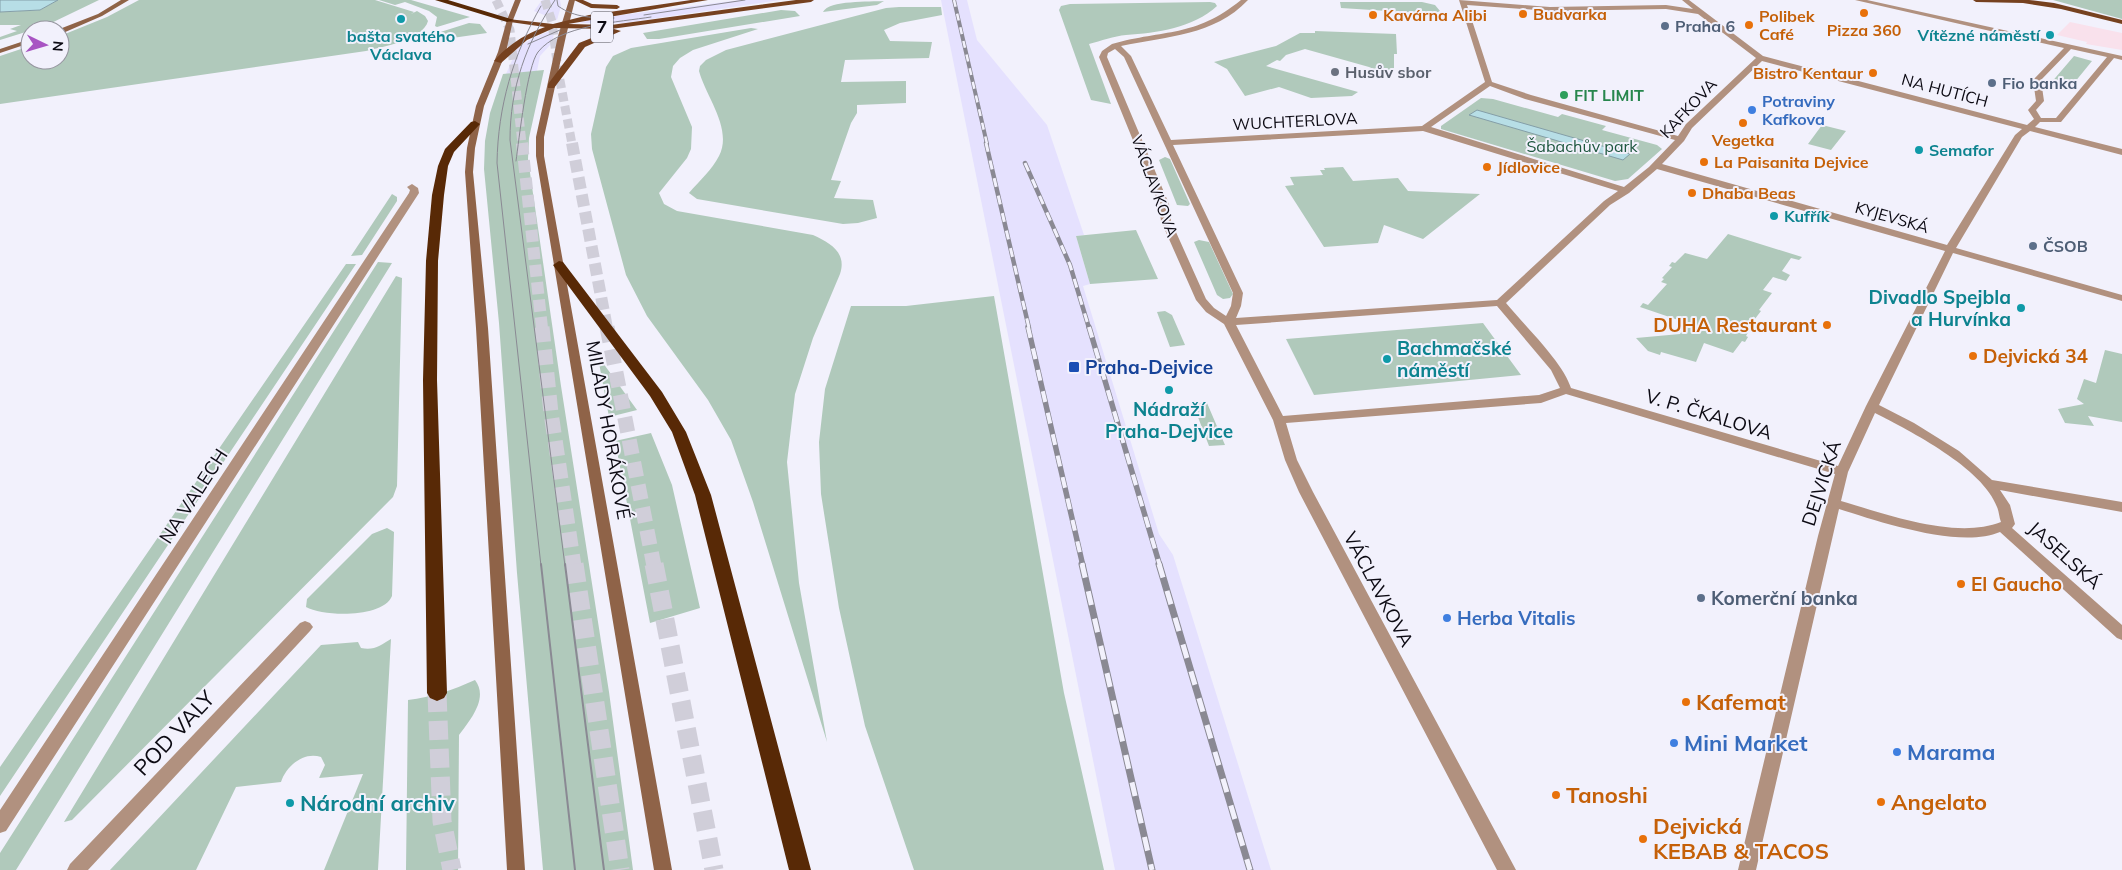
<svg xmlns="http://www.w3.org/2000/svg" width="2122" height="870" font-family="Mulish,sans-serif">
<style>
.commercial{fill:#f9e1ec}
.built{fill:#e5e1fe}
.green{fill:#b0c9bb}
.water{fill:#b7dee6;stroke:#849ea7}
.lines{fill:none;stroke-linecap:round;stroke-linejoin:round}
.highway-tunnel-far3{stroke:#d0ced9;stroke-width:9;stroke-dasharray:9 4.5;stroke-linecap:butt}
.highway-tunnel-far2{stroke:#d0ced9;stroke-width:12;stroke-dasharray:12 5.5;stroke-linecap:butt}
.highway-tunnel-far1{stroke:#d0ced9;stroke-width:15;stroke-dasharray:15 8;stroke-linecap:butt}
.highway-tunnel{stroke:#d0ced9;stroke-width:19;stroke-dasharray:19 9;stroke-linecap:butt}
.street{fill:#b1917f;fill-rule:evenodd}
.secondary{fill:#8f6348;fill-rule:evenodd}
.primary{fill:#76411f;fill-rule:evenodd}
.highway{fill:#582906;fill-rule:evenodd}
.tram-far1{stroke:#8a8993;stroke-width:1}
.tram{stroke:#8a8993;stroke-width:2}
.rail-far3-casing{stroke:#8a8993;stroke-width:4}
.rail-far2-casing{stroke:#8a8993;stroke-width:4.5}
.rail-far1-casing{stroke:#8a8993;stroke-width:5.5}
.rail-casing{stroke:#8a8993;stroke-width:7}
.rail-far3{stroke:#f2f1fc;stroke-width:2.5;stroke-dasharray:7;stroke-linecap:butt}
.rail-far2{stroke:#f2f1fc;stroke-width:3;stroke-dasharray:9;stroke-linecap:butt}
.rail-far1{stroke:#f2f1fc;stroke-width:4;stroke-dasharray:11;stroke-linecap:butt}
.rail{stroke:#f2f1fc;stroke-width:5;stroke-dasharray:14;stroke-linecap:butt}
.food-dot{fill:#e8710a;stroke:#f2f1fc;stroke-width:2}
.culture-dot{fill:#0f9aa8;stroke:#f2f1fc;stroke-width:2}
.service-dot{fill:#5c6f8a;stroke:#f2f1fc;stroke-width:2}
.worship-dot{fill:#6b7280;stroke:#f2f1fc;stroke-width:2}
.leisure-dot{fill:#2e9e5b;stroke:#f2f1fc;stroke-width:2}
.shop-dot{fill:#3f7fe0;stroke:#f2f1fc;stroke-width:2}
.transit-dot{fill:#1a4fb4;stroke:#f2f1fc;stroke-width:2}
.labels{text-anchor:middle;stroke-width:4;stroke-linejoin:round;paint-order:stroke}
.far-food-label{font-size:16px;font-weight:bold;fill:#c56008;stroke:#f2f1fc;text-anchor:start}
.far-service-label{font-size:16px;font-weight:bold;fill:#4e5e75;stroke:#f2f1fc;text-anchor:start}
.far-culture-label{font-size:16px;font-weight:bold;fill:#0d838f;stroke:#f2f1fc;text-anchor:start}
.far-worship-label{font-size:16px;font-weight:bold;fill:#5b616d;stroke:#f2f1fc;text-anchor:start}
.far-street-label{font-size:16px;fill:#0c0a13;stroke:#f2f1fc}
.far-leisure-label{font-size:16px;font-weight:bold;fill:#27864d;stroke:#f2f1fc;text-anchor:start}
.far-shop-label{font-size:16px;font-weight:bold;fill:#366cbe;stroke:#f2f1fc;text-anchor:start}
.far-park-label{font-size:16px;fill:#1d563e;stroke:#f2f1fc}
.shield{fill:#f2f1fc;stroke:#514f59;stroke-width:1}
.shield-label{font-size:18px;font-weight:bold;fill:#0c0a13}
.culture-label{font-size:19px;font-weight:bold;fill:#0d838f;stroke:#f2f1fc;text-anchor:end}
.food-label{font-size:19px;font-weight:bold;fill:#c56008;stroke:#f2f1fc;text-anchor:start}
.transit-label{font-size:19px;font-weight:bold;fill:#164399;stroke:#f2f1fc;text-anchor:start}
.street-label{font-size:19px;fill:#0c0a13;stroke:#f2f1fc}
.service-label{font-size:19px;font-weight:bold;fill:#4e5e75;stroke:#f2f1fc;text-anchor:start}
.shop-label{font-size:19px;font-weight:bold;fill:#366cbe;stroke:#f2f1fc;text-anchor:start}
.near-food-label{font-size:22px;font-weight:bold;fill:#c56008;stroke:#f2f1fc;text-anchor:start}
.near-street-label{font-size:22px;fill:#0c0a13;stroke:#f2f1fc}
.near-shop-label{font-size:22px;font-weight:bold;fill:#366cbe;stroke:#f2f1fc;text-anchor:start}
.near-culture-label{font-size:22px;font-weight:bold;fill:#0d838f;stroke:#f2f1fc;text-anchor:start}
</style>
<rect width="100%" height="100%" fill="#f2f1fc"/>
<path class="commercial" d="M2070,22L2122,33V50L2086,44L2087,42L2057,35Z"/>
<path class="built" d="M542,0H560L561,6L557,20L534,11Z
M740,0H781L623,23H579L598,18Z
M941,0H967L977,40L1047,125L1084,235L1076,236L1090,284L1083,286L1159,534L1173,555L1271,870H1115Z
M555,29L552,43L540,56L537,71L506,74L518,47L535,37Z"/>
<path class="green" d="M58,0H99L45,26L0,40V37L17,31L10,29L21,25H0V12L40,10Z
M139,0H375L414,12L411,14L417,11L425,16L428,21C423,40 382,47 366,51L0,104V56L30,46V60H60V36L107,17Z
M379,0H411L470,17L437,27L435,26L437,17L429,11L405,2L395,5Z
M2053,0H2122V19Z
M884,1L877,5L823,12C829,0 870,2 884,1Z
M1210,2L1215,3L1217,6C1193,28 1157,33 1126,35C1114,36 1101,41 1089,44L1111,104L1091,100L1059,10L1061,6L1070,4Z
M1340,2H1422L1435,5L1440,11L1434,14L1341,8Z
M899,7H941L942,15L900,23L884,30L890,41L932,42L929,58L845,60L841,82L906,81V103L857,105V113L851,123L831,180L841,181L834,198L873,200L877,218L858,223L843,224L697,199L689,193C699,181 712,170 719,156C733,129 706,97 699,71L700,66L706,60L726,50L886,8Z
M781,10L795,11L800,16L659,39H647L643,33Z
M469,23L480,24L487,33L438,40L426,38L431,35Z
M751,28L758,29L693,50L680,58L673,66L671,77L692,127L691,149L687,158L659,193L664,204L677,211L813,235C831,243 847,253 840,274L813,338L795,394L787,462L799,583L827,742L753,502L731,440L708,400L647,316L626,275L592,149L591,134L606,67L613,56L631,48Z
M1315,31L1396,34L1397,54H1394V68L1383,73L1369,67L1305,49L1286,55L1280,61L1277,60L1266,66L1358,92L1352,96L1311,98L1279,87L1245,96L1227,69L1214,62L1276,46L1300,33H1315Z
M2074,56L2092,61L2070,88H2061L2050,84Z
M544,70L529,138L528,159L561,386L609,692L633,870H543L517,573L499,323L484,169L485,141L490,113L503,74Z
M1481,98L1493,99L1558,117L1562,114L1606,126L1602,130L1657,145L1662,149L1628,179L1615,181L1441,129V126Z
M1822,125L1846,131L1831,150L1808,144Z
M1165,157L1170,159L1190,204L1188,206L1177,205L1159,160Z
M1343,167L1353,181L1398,178L1408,191L1480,194L1423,239L1384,225L1378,243L1324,247L1285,186L1294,185L1290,177L1323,175L1320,170H1325L1324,168Z
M392,194L397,197V201L362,255L351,256Z
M1136,230L1158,279L1090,284L1076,236Z
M1728,234L1802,257L1799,260L1791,258L1782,271L1790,275L1786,281L1773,277L1763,290L1772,293L1759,310L1761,311L1748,328L1750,329L1746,336L1748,337L1745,342L1742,341L1733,353L1704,343L1696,362L1661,352L1660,355L1648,351L1636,338L1680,334L1687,323L1640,307L1643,303L1648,305L1667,284L1661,282L1664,279L1662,278L1672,267L1669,266L1672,262L1675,263L1685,253L1707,259Z
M1199,240L1209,242L1233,294L1230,298L1223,299L1217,295L1194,242Z
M378,262L392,263L16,870H0V853Z
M346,264H356L0,796V767Z
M396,276L402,278L397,486L393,497L72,820L64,822Z
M994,296L1064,693L1104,870H914L865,726L839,608L821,494L819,442L825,389L851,306H906Z
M1165,311L1172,315L1185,345L1170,347L1157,312Z
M1483,323L1521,375L1314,395L1286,339Z
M2105,350L2122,354V422L2088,416L2094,426L2065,423L2058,409L2084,404L2077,399L2084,379L2096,383Z
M599,363H603L637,410L609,417Z
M1207,403L1225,445L1209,446L1193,404Z
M651,433L672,485L700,608L650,623L615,441Z
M387,528L394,532L392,596C383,618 324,617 306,607L307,599L372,534Z
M391,639L378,870H324L363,774L319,778L325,765L321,757C304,751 286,766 281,782L236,787L196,870H110L321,645L358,642L361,648C374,651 381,645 391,639Z
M475,680C489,698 470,720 459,735L458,870H406L408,700C432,697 453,690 475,680Z"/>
<path class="water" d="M0,0H58L40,10L0,12Z
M1477,110L1630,154L1623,160L1469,115Z"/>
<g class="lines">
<path class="highway-tunnel-far3" d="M496,0L510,30L522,144
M545,0L552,22L558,70L572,144"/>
<path class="highway-tunnel-far2" d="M522,143L542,328
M572,143L607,328"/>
<path class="highway-tunnel-far1" d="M542,327L551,413L574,566
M607,327L654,566"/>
<path class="highway-tunnel" d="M574,564L620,870
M654,564L714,870
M437,693L442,821L452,870"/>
<path class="street" d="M1241,0H1248C1214,36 1167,36 1121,46L1131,56L1171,140L1422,126L1485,82L1459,0L1550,7L1666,5L1693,9L1682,0H1689L1763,56L2027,125L2034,119L2028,110L2036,101L2033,80L2064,48L1855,0H1867L2122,56V60L2114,58L2061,122H2040L2035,127L2122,149V155L2030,131L2022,137L1956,248L2122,295V301L1953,253L1879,405L1914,423L1959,451L1992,480L2122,502V512L2000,490L2010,505L2015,524L2012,528L2122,625V640L2117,638L2000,532C1960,549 1880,522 1839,509L1756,870H1738L1818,536L1835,474L1566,394L1541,403L1286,423L1297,460L1313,492L1516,870H1497L1299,492L1285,460L1273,420L1224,324L1206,312L1196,300L1161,221L1159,204L1099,57L1102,51L1112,44C1165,29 1194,38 1241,0ZM1467,5L1550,11L1666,9L1698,14L1756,58L1686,124L1678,136L1531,95L1492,82ZM1115,49L1124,57L1233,293L1231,306L1226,316L1214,308L1206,299L1171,221L1169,204L1107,57L1108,53ZM2071,49L2107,57L2056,118H2041L2036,110L2044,101L2041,80ZM1762,61L2022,129L2015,135L1947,245L1662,164L1684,141L1692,128ZM1490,86L1525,99L1675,140L1649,167L1624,187L1431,127ZM1423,131L1618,191L1604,201L1497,300L1236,318L1241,306L1243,293L1173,145ZM1657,169L1945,251L1866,406L1838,466L1571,388C1563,362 1524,325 1506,303L1610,205L1629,193ZM1497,306L1551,370L1560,388L1539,395L1283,416L1236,325ZM1875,413C1910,431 1983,468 1997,507C1999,511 1999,517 2001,522C1956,540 1885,514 1841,501L1848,472Z
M412,184L418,188L419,193L6,831L0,833V810L409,193L410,190L407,187Z
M305,621L310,623L313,627L310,631L88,870H67L70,864L300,623Z"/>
<path class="secondary" d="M121,0H129L102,16L63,33H60V30H57L98,14Z
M515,0H521L513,20L506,52L484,106L475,148L473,172L488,328L525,870H507L476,328L465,172L467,148L476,106L498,52L507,20Z
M569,0H575L566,36L544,137V156L672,870H654L536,156V137L558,36Z
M30,39V43L0,53V49Z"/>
<path class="primary" d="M574,0H583L592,4L617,5L620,7L617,9L591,8Z
M691,0H708L568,24L611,25L796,0H814L811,2L611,29L554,28L527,40L501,63L494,61C508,45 525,34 545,27L510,22L507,20L508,19L553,24L589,15Z
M1973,0H2029L2054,3L2122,20V24L2061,9L2023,3L1976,2Z
M614,29L621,31L585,47L554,88H548V84L579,43Z"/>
<path class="highway" d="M435,0H448L514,20L507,22Z
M475,121L480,124L454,152L448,166L444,195L438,261L437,380L447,693L444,698L437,701L430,698L427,693L423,380L426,261L432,195L438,166L445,149L471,122Z
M559,261L563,262L662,392L686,432L711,495L811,870H789L695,495L672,432L650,396L553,265Z"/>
<path class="tram-far1" d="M555,0C526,43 510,88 510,140L565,566
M557,0L558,6C575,18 594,18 614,18
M541,6C513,55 498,106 497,163L541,566
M644,15L745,0
M528,44L560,30
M516,161C519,140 527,66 538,52C559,25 620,22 651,17"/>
<path class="tram" d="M541,564L575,870
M565,564L604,870"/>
<defs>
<path id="rail-far3" d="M954,0L987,144"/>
<path id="rail-far2" d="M986,143L1029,328
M1025,163L1070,265L1089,328"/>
<path id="rail-far1" d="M1028,327L1083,566
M1089,327L1160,566"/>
<path id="rail" d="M1082,564L1152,870
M1159,564L1250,870"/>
</defs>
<use href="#rail-far3" class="rail-far3-casing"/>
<use href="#rail-far2" class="rail-far2-casing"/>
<use href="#rail-far1" class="rail-far1-casing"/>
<use href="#rail" class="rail-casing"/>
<use href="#rail-far3" class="rail-far3"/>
<use href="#rail-far2" class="rail-far2"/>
<use href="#rail-far1" class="rail-far1"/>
<use href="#rail" class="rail"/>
</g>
<g class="food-dot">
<circle cx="1864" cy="13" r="5"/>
<circle cx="1523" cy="14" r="5"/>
<circle cx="1373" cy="15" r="5"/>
<circle cx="1749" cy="25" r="5"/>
<circle cx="1873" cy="73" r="5"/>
<circle cx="1743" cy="123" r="5"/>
<circle cx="1704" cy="162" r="5"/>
<circle cx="1487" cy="167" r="5"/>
<circle cx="1692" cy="193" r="5"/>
<circle cx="1827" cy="325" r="5"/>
<circle cx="1973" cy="356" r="5"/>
<circle cx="1961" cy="584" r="5"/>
<circle cx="1686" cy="702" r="5"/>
<circle cx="1556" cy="795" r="5"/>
<circle cx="1881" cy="802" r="5"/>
<circle cx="1643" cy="839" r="5"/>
</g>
<g class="culture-dot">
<circle cx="401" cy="19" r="5"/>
<circle cx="2050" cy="35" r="5"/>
<circle cx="1919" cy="150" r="5"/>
<circle cx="1774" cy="216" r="5"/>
<circle cx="2021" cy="308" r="5"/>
<circle cx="1387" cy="359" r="5"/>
<circle cx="1169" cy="390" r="5"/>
<circle cx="290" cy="803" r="5"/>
</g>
<g class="service-dot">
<circle cx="1665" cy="26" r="5"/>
<circle cx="1992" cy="83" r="5"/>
<circle cx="2033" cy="246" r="5"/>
<circle cx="1701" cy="598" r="5"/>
</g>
<circle class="worship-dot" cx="1335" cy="72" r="5"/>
<circle class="leisure-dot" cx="1564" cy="95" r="5"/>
<g class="shop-dot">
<circle cx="1752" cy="110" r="5"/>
<circle cx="1447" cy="618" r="5"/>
<circle cx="1674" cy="743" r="5"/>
<circle cx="1897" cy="752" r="5"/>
</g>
<rect class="transit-dot" x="1068" y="361" width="12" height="12" rx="2.5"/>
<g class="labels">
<g class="far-food-label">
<text x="1533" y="20">Budvarka</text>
<text x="1383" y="21">Kavárna Alibi</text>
<text x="1759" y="22">Polibek<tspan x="1759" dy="18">Café</tspan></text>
<text x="1864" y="36" text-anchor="middle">Pizza 360</text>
<text x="1863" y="79" text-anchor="end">Bistro Kentaur</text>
<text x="1743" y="146" text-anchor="middle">Vegetka</text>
<text x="1714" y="168">La Paisanita Dejvice</text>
<text x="1497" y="173">Jídlovice</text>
<text x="1702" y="199">Dhaba Beas</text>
</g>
<g class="far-service-label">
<text x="1675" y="32">Praha 6</text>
<text x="2002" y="89">Fio banka</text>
<text x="2043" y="252">ČSOB</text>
</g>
<g class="far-culture-label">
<text x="2040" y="41" text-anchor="end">Vítězné náměstí</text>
<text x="401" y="42" text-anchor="middle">bašta svatého<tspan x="401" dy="18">Václava</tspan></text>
<text x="1929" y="156">Semafor</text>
<text x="1784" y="222">Kufřík</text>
</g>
<g class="far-worship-label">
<text x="1345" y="78">Husův sbor</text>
</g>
<g class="far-street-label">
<text transform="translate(1945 90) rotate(15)" y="6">NA HUTÍCH</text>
<text transform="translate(1688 108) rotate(-47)" y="6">KAFKOVA</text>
<text transform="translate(1295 121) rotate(-3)" y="6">WUCHTERLOVA</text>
<text transform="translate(1155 186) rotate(70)" y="6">VÁCLAVKOVA</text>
<text transform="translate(1892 217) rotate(16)" y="6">KYJEVSKÁ</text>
</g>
<g class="far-leisure-label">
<text x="1574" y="101">FIT LIMIT</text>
</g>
<g class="far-shop-label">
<text x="1762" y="107">Potraviny<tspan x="1762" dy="18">Kafkova</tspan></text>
</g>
<g class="far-park-label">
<text x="1582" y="152">Šabachův park</text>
</g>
<rect class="shield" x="591" y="11.5" width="22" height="31" rx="4"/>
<g class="shield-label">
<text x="602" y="33">7</text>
</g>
<g class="culture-label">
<text x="2011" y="304">Divadlo Spejbla<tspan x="2011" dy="22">a Hurvínka</tspan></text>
<text x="1397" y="355" text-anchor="start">Bachmačské<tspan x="1397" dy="22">náměstí</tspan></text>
<text x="1169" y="416" text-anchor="middle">Nádraží<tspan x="1169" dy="22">Praha-Dejvice</tspan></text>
</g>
<g class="food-label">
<text x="1817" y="332" text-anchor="end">DUHA Restaurant</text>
<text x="1983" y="363">Dejvická 34</text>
<text x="1971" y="591">El Gaucho</text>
</g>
<g class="transit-label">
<text x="1085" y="374">Praha-Dejvice</text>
</g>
<g class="street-label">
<text transform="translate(1709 414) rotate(17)" y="7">V. P. ČKALOVA</text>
<text transform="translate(609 430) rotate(80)" y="7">MILADY HORÁKOVÉ</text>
<text transform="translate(1821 483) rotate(-72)" y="7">DEJVICKÁ</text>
<text transform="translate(193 496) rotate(-57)" y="7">NA VALECH</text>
<text transform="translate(2065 555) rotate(42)" y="7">JASELSKÁ</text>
<text transform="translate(1379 589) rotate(62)" y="7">VÁCLAVKOVA</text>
</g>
<g class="service-label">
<text x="1711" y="605">Komerční banka</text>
</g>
<g class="shop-label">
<text x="1457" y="625">Herba Vitalis</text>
</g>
<g class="near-food-label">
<text x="1696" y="710">Kafemat</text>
<text x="1566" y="803">Tanoshi</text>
<text x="1891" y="810">Angelato</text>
<text x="1653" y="834">Dejvická<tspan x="1653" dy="25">KEBAB &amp; TACOS</tspan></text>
</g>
<g class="near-street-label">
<text transform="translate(174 733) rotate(-47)" y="8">POD VALY</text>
</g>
<g class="near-shop-label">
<text x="1684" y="751">Mini Market</text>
<text x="1907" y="760">Marama</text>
</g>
<g class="near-culture-label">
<text x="300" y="811">Národní archiv</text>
</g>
</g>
<g transform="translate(45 45) rotate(95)"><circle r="24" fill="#f2f1fc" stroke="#96959f"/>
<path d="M0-4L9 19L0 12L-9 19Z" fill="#a854c3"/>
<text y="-8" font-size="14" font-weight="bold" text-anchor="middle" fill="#0c0a13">N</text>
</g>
</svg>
